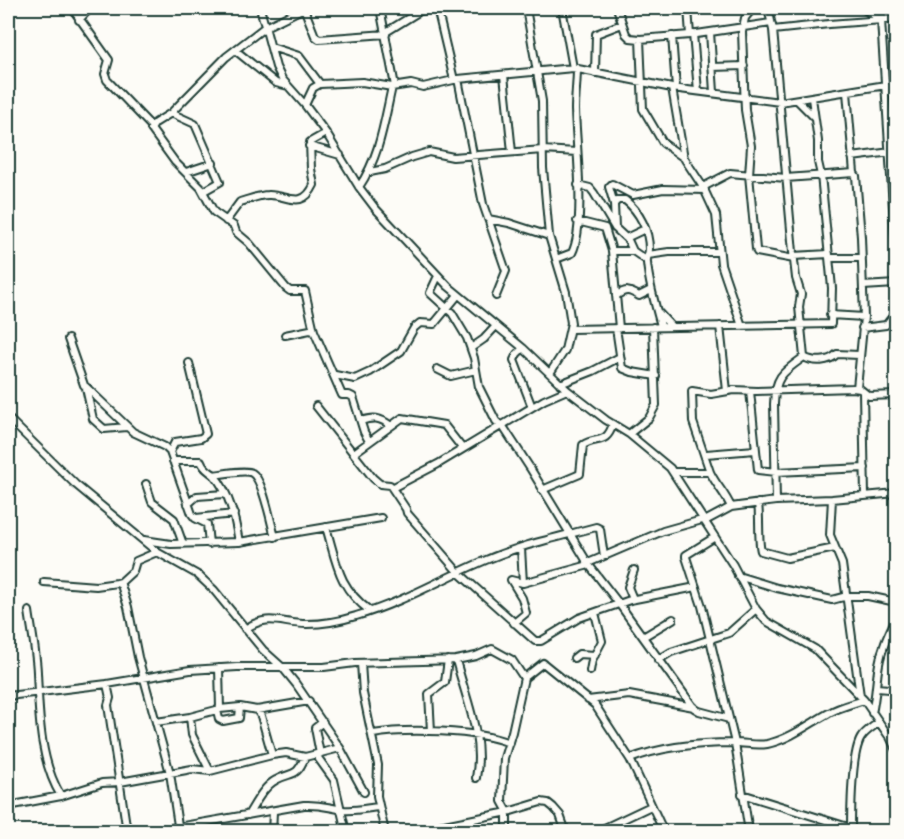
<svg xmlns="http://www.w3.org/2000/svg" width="904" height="839" font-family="'Indie Flower',sans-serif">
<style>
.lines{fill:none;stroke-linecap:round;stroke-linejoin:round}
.minor-casing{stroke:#1f3d34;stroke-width:10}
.minor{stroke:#fdfcf7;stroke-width:6}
</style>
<rect width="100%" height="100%" fill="#fdfcf7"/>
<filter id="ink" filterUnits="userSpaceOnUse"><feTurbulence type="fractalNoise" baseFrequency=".0167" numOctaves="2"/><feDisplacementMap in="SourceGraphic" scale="12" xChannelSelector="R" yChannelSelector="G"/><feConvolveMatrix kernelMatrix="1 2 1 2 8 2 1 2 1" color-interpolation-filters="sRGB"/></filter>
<g filter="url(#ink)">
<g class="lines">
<defs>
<path id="minor" d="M72,8L109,60L105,74L107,80L152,127
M260,8L276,67L282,79L305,105L326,133L359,187L375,208L448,286L523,348L567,390L606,420L629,434L670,468L733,565L756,609L766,621L815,649L864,700L888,735L896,739
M380,8L395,86
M437,8L454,80
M526,8L542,101L543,168L549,236L566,292L571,323L565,350L550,373
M562,8L573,68
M617,8L626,34L630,38L640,39L690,35L771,23
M688,8L690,35
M753,8L745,18L742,32L745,110L751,146L749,175L756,249L757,252L794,259
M768,8L773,30L793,252L796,278L801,294L799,307L804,357
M862,8L880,19
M885,8L881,20L896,255
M79,20L90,8
M773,30L829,24L896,19
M386,32L420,11L438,8
M710,32L714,92
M693,34L698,91
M672,36L676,88
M640,39L643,109L663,143L684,158
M271,47L299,56L320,84
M235,50L276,83L288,86
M712,67L744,66
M595,73L596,34L622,24
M504,75L512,152
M458,79L483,204L506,271L496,296
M887,86L896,98
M672,88L684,158L703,187L716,215L721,264L742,326
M797,100L814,117
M305,105L313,88L320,84L362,82L392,87L411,84L423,87L458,79L573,68L672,88L780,102L886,85
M171,113L195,124L220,182L204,191
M309,146L340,155
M852,157L891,152
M186,172L213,163
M370,172L385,169L412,157L429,152L453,157L543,150L577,152
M578,185L590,188L594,193L615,228L628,240L633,251
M359,187C380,156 384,122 392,87
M703,187L730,173L786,178L854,173
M614,204L609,187L612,184L633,195L663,189L705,190
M488,219L509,223L549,236
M226,221L240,202C248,200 259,195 268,195C286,194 302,211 314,185L311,169L310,142L326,133
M577,221L605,228L612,251L619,328
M615,228L614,204L618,200H625C640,212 649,231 649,249C649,254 646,258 647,263C649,284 655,305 661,326
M626,238L645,229
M612,251H633L646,260
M648,255L669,252H718
M793,256L829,254
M830,258H862
M556,259L572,253C586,225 576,144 575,110C575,96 577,82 577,68
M438,276L430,293L452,313L467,338L474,358L479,387L496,421L504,428L530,468L589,565L620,605L694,708L699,711L729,719
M863,286L896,284
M616,296C626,289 629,290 639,296L651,290
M657,311L671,326
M830,315L864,317L861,237L856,176L854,173L847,92
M720,326L727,391
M616,328L622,368L632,372L656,376
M862,328L886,325L896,312
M571,329L831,324L832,288L821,175L818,162V141L812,98
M314,331L305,291H290L286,288L249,243L236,232L234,226L214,212L201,188L175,162L151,129L155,123L171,113L226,57L265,27L304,8L315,36L319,39L386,34
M285,335L310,330L314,331L342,395H349L353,397L364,432L369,441
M68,339L84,385L133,432L165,447L170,452L192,514L195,518L207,524L209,544
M471,348L484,339L496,326
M523,348L517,354L514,360L532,407
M437,369L451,376L476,370
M335,375L355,379L370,372L401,351L414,328L420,323L434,324L458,295
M560,384L593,371L620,357
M86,388L93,419L104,429L127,427
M857,388L864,317
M750,391L758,470L776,472L865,468
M863,392L865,496
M316,406L373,478L380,484L390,485L406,509L407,513L459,573L535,641H541L579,618L630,600L696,587
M8,418L75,484L157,552L198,575L214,590L263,650L283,668L296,684L340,748L364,792
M361,421C373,417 380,417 391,426
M629,434L649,418L656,405L653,327
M170,452L175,442L201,438L206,434L189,363
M354,453L402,418L444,425L462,448
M706,454L755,450
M173,461H201C204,469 208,470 214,475C230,493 235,519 239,542
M673,472H710C716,485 725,493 731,507
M710,472L693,422L692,391L711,394L734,390L757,391L853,388L860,389L869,396L896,395
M214,475C222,474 246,469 252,473C263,479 271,524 275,537
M146,484L152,502L174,519L183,544
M392,488L438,464L544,400L567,390
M542,490L580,474L583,445C597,436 606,446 613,424
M832,499L830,535L842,564L860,696
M776,501L774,404C775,376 783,372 804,357C814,363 829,362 837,354L859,355
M758,503C760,516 758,542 761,551L787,558L835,548
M188,504L197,496L225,494
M196,518L234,514
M705,521L731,507L776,501L832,499L896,493
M326,527C337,564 338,587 370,611
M715,537L686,555V557L702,606L735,743L749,832
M144,540L171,544L239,542L381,518
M521,548L523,583
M588,563L663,531L702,520
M738,576L777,588L832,600L847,596H868L896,602
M44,582L96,586L117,583L121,585L128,607L138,657L170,773L179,832
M117,583L121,582L133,571L136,561L157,552
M633,599L628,587L634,570
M29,611C32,632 36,652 37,672C39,712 39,760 61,796
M514,623L526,613L522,598L511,580L523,583L589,565
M245,629C269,613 281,624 307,624C323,624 340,621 356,616C402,603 443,578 486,560C521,545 559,537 596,527L600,529L604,556
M643,637L673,619
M574,658L579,654L595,655
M456,660C466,700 484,737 476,778
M658,660L671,652L729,633L756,609
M361,663L363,693L378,765L377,796L385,832
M219,668L220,709
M590,671L592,660L602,641L595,613
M107,684L110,698L108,705L127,832
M877,688L889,689L896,693
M8,696L107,684L190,670L237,667H324L355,663L456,660L476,656L492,649L512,660L524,678
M588,700L629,695L694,707
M217,710L219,719L223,721L239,718L240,707
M257,710L261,716L272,755
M872,713C876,696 876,680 879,664C882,647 889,633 896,618
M190,717L192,735L210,771
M156,722L190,717L220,709L240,707L257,710L309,701
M431,731L429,694L445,682L448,660
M373,734C406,728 478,730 509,743
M890,737L896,750
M320,754L315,728L323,722
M316,755L334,780L346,832
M630,759C662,746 701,743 735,743C746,743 756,746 767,744C790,739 809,724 829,713C839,707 852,704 864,700
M742,794L851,828
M8,806L61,796L102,783L120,782L192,769L210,771L272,755L286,753L305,757L340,748
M507,811V832
M508,812L502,801L504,758L512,732L524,678L543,663L595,705L630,759L664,832
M248,815C255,804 264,786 276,780C292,771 296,779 305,757
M149,832L304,805C322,804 328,808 344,810C356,811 367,808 379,807
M272,832L273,812
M410,832L508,812L541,802L548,803L553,807L560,815L566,832
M596,832L651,806
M851,832C851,811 851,754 861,738C865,731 873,727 879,722"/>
</defs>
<use href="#minor" class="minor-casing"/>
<use href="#minor" class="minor"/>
</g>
</g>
<rect width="904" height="839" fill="none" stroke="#fdfcf7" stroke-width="30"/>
<rect x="15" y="15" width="874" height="809" fill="none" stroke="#1f3d34" stroke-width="2" filter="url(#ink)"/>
</svg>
